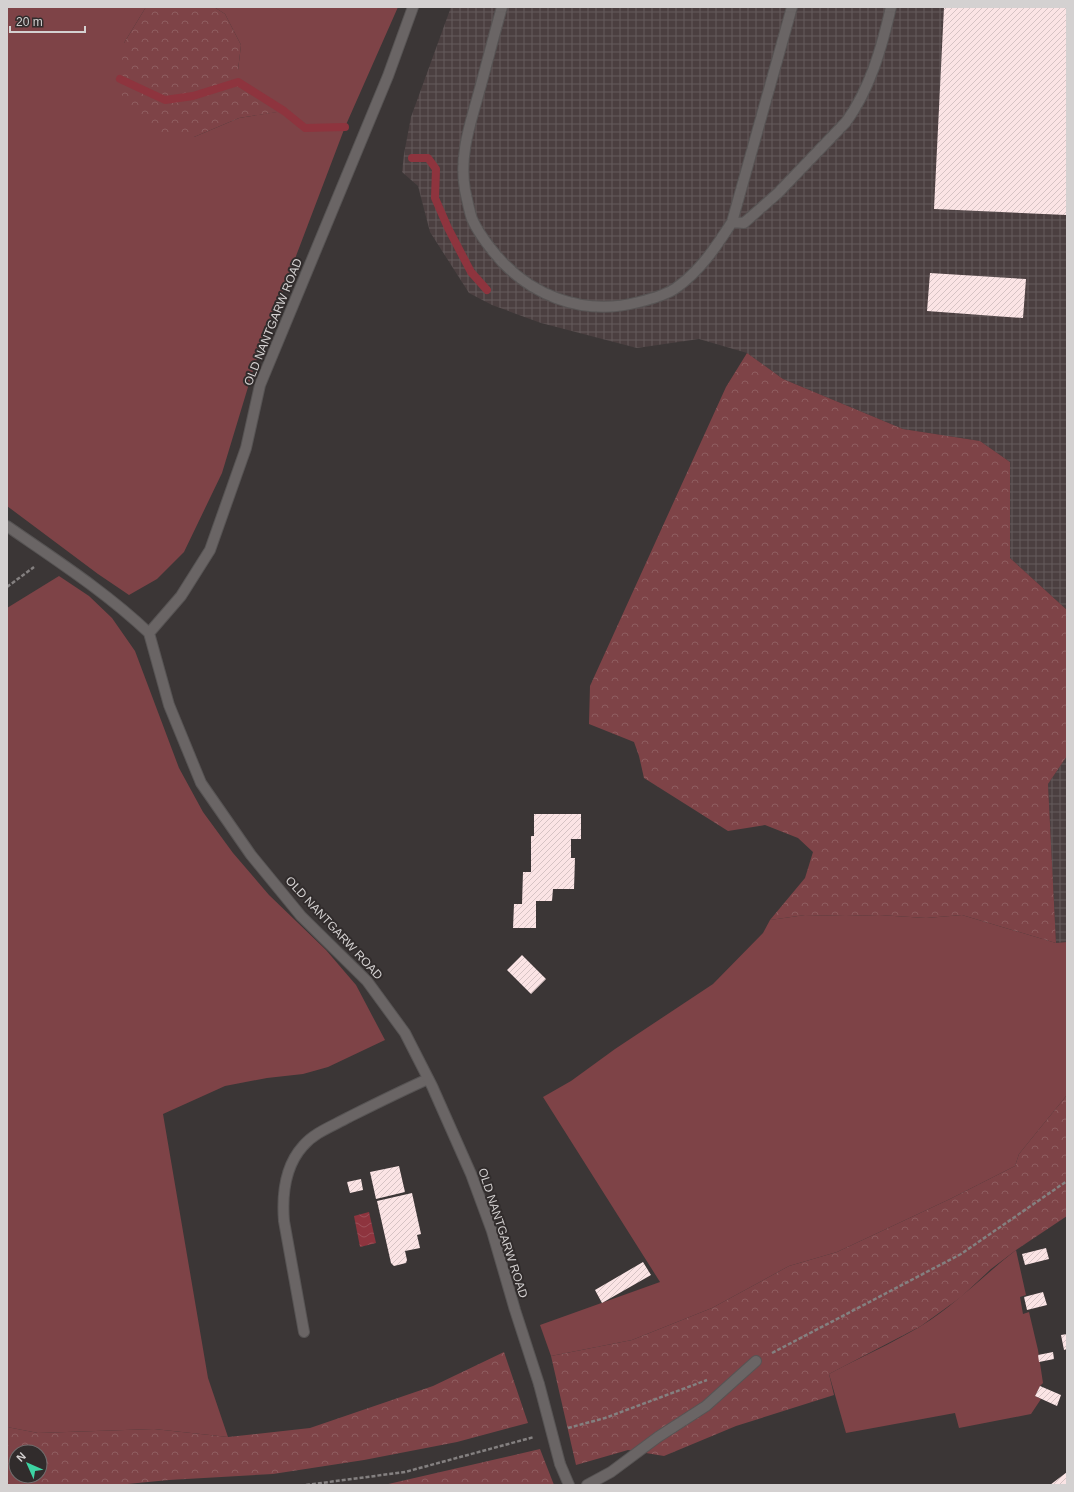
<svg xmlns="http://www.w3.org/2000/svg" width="1074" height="1492" font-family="Arial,sans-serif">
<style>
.industrial{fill:url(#industrial-grid)}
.green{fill:#7e4347}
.forest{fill:url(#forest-crowns);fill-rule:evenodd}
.water{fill:url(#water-waves)}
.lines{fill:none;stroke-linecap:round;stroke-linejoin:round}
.stream{stroke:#8e343e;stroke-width:8}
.building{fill:url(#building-hatch)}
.service-casing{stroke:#575454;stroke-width:12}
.minor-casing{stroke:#575454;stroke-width:12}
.path{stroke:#848080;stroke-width:2.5;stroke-dasharray:4 2;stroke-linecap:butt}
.service{stroke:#6a6565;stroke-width:10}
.minor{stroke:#6a6565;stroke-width:10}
.minor-bridge-casing{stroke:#575454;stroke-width:12;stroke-linecap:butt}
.minor-bridge{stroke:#6a6565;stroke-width:10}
.labels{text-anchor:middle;stroke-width:4;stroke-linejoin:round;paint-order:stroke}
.street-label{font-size:12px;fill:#d4d1d1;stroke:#312c2c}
</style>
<defs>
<pattern id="industrial-grid" width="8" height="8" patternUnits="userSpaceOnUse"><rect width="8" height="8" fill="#4b3f40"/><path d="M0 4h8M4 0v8" fill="none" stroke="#645a5b"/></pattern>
<pattern id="forest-crowns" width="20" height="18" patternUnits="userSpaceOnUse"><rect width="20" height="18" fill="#7e4347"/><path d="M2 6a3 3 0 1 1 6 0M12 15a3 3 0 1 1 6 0" fill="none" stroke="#8f5d60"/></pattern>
<pattern id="water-waves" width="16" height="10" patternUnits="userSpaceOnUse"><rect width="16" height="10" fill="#8e343e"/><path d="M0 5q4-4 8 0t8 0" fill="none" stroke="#9d5059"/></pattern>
<pattern id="building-hatch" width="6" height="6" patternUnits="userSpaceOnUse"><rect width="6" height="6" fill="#fbe4e5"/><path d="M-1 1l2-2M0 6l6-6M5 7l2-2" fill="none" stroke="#d6c3c4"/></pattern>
</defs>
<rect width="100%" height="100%" fill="#3b3636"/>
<path class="industrial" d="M451,7H1067V610L1010,558V462L980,441L903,429L783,379L747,353L699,339L637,348L541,323L492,305L469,293L430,232L418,186L402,172L404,154L411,117Z
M1067,756V942L1056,943L1048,784Z"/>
<path class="green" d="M7,7H146L124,43L194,137L239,118L283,111L238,82V70L241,45L225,14L214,7H398L345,127L255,364L222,473L184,552L157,579L129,595L98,574L7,506Z
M59,576L89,596L112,618L135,651L179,768L203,812L233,853L269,895L326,950L356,985L385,1040L328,1067L303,1074L267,1078L225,1086L163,1114L208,1378L228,1437L154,1429L38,1433L7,1427V608Z
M805,915L846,916L879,915L926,918L962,915L1056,943L1067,942V1095L1019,1154L1015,1166L950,1199L837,1252L789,1266L712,1308L632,1340L551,1356L540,1325L660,1282L543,1097L571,1081L615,1049L713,984L763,933L770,920Z
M1016,1250L1026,1295L1020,1297L1023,1314L1029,1312L1038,1350L1043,1383L1040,1386L1035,1396L1041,1399L1031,1414L959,1428L955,1413L846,1433L829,1374C859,1358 891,1344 921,1326C955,1305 984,1275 1016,1250Z"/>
<path class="forest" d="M146,7H214L225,14L241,45L238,70V82L284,111L239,118L194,137L172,136L145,127L123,103L120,79L124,43Z
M747,353L783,379L903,429L980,441L1010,462V558L1067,610V756L1048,784L1056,943L962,915L926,918L879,915L846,916L805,915L770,920L805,878L813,852L798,838L765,825L728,831L644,778L639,756L634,742L589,724L590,686L726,387Z
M1067,1095V1216L1016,1250L991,1269L961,1297L921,1326L829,1374L834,1395L736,1426L664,1456L628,1450L576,1465L551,1356L632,1340L712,1308L789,1266L837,1252L950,1199L1015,1166L1019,1154Z
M504,1352L528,1423L457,1442L364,1460L273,1474L169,1480L117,1485H7V1427L38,1433L154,1429L228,1437L310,1428L433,1386ZM16,1452H40V1476H16Z
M540,1449L554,1485H384Z"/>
<path class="water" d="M369,1212L376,1243L360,1247L354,1216Z"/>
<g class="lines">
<path class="stream" d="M120,79L165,100L193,96L238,82L284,111L305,128L345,127
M412,158H428L436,169L435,198L448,228L471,272L487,290"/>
</g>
<path class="building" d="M944,7H1067L1066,215L934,209Z
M930,273L1026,279L1023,318L927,311Z
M534,814H581V839H571V858H575L574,889H553L552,901H536V928H513L514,904H522L523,872H531V836H534Z
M522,955L546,979L531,994L507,970Z
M399,1166L405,1192L376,1199L370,1172Z
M361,1179L363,1190L350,1193L347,1182Z
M412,1193L421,1234L417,1235L420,1248L405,1251L407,1260L406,1263L394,1266L391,1263L377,1201Z
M1046,1248L1049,1259L1025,1265L1022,1254Z
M643,1262L651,1275L602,1303L595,1290Z
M1043,1292L1047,1305L1027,1310L1024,1297Z
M1067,1334V1349L1064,1350L1061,1335Z
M1053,1352L1054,1359L1039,1362L1038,1355Z
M1040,1386L1061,1395L1057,1406L1035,1396Z
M1067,1472V1485H1050Z"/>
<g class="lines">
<defs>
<path id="service" d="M502,7C494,35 487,63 479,92C470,125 459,155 465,190C467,199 469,210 472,219C477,230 484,240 492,250C527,295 582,317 639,302C651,299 666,295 676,288C700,271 716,247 732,222L792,7
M732,222L744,223L778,193L846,122C870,89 882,47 891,7
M304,1332L284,1221C282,1196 285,1166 303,1146C315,1132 333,1126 349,1117C375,1104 401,1091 428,1079
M587,1485L611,1472L658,1437L706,1406L756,1361"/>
<path id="minor" d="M413,7L388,76L260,385L246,448L210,550L181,596L149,633L169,705L201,783L251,855L301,916L367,981L405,1033L432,1086L471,1174L492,1231L515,1310L539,1384
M7,526C56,560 106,592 149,633
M560,1464L569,1485"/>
</defs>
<use href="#service" class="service-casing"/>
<use href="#minor" class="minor-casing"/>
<path class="path" d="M7,587L34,567
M772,1353L961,1254L1067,1181
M568,1428L605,1418L707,1380
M306,1485L405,1472L534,1437"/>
<use href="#service" class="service"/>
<use href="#minor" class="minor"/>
<defs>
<path id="minor-bridge" d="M539,1384L560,1464"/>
</defs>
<use href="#minor-bridge" class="minor-bridge-casing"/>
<use href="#minor-bridge" class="minor-bridge"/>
</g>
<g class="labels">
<g class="street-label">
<text transform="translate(273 322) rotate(-68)" y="4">OLD NANTGARW ROAD</text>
<text transform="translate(334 928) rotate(47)" y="4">OLD NANTGARW ROAD</text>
<text transform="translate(503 1233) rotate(72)" y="4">OLD NANTGARW ROAD</text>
</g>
</g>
<rect width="1074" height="1492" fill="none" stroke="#d4d1d1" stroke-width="16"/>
<g transform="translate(28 1464) rotate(315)"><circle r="19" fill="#312c2c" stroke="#726e6e"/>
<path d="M0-3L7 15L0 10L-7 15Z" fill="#3dd4a3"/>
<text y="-6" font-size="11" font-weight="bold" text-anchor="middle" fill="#d4d1d1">N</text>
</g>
<path d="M10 26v6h75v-6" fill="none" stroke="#d4d1d1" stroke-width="2"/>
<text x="16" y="26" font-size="12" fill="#d4d1d1" stroke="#312c2c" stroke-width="3" paint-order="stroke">20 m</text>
</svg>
